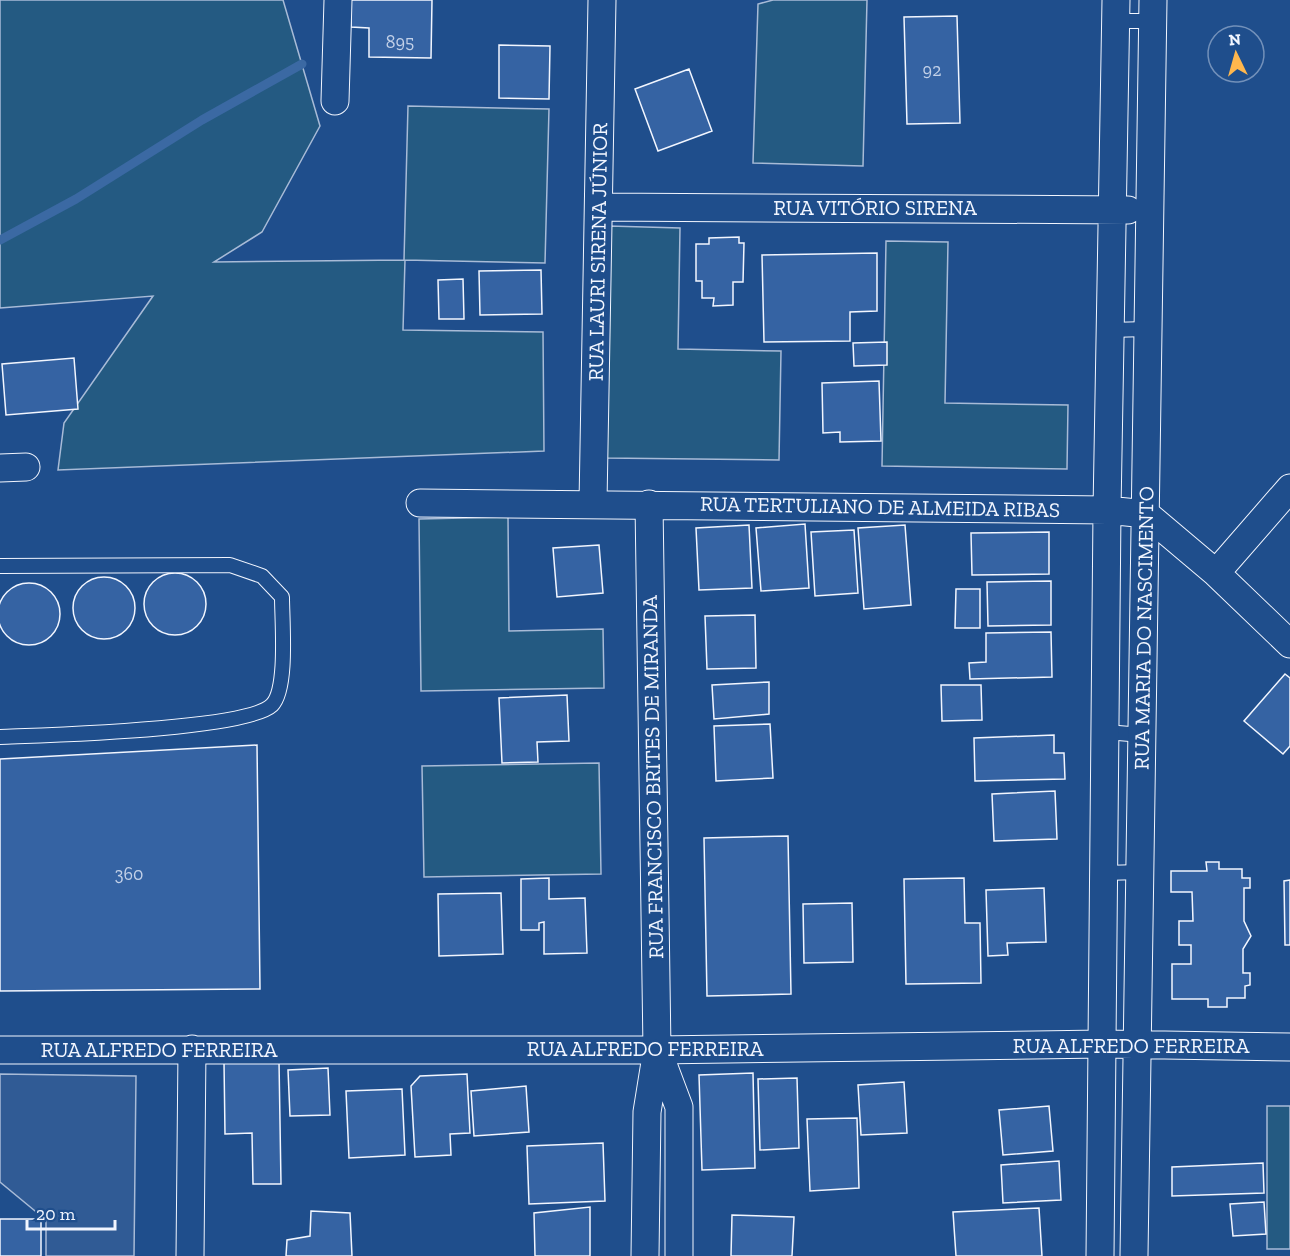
<svg xmlns="http://www.w3.org/2000/svg" width="1290" height="1256" font-family="'Zilla Slab',serif">
<style>
.green{fill:#245a82;stroke:#a8bbd7;stroke-width:1.5}
.parking{fill:#305b95;stroke:#a8bbd7;stroke-width:1.5}
.lines{fill:none;stroke-linecap:round;stroke-linejoin:round}
.stream{stroke:#3b69a3;stroke-width:9}
.building{fill:#3563a3;stroke:#f2f6ff;stroke-width:1.5}
.lane-casing{stroke:#f2f6ff;stroke-width:16}
.street-casing{stroke:#f2f6ff;stroke-width:29}
.lane{stroke:#1f4e8c;stroke-width:14}
.street{stroke:#1f4e8c;stroke-width:27}
.labels{text-anchor:middle;stroke-width:4.5;stroke-linejoin:round;paint-order:stroke}
.number-label{font-size:18px;fill:#c3d1e8}
.street-label{font-size:21px;fill:#f2f6ff;stroke:#1f4e8c}
</style>
<rect width="100%" height="100%" fill="#1f4e8c"/>
<path class="green" d="M0,0H283L320,126L262,232L214,262L404,260L408,106L549,109L545,263L405,260L403,330L543,332L544,451L58,470L64,423L153,296L0,308Z
M773,0H867L863,166L753,163L758,4Z
M609,226L680,228L678,349L781,351L779,460L605,458Z
M886,241L948,242L945,403L1068,405L1067,469L882,466Z
M508,517L509,631L603,629L604,688L421,691L419,519Z
M599,763L601,874L424,877L422,766Z
M1267,1106H1290V1249H1267Z"/>
<path class="parking" d="M0,1074L136,1076L134,1256H46V1220L0,1182Z"/>
<g class="lines">
<path class="stream" d="M0,240L76,199L202,120L302,64"/>
</g>
<path class="building" d="M351,0H432L431,58L369,57V28L351,27Z
M957,16L960,123L907,124L904,17Z
M499,45L550,46L549,99L499,98Z
M689,69L712,131L658,151L635,89Z
M739,237V243H744L743,282H733V305L713,306L714,298H702V281H696V244H709V238Z
M877,253V311L850,312V341L764,342L762,255Z
M541,270L542,314L480,315L479,271Z
M463,279L464,319H439L438,280Z
M887,342V365L854,366L853,343Z
M74,358L78,409L6,415L2,364Z
M879,381L881,441L840,442V432L823,433L822,383Z
M805,524L809,588L761,591L756,528Z
M749,525L752,588L699,590L696,528Z
M905,525L911,605L864,609L858,528Z
M854,530L858,593L815,596L811,532Z
M1049,532V574L972,575L971,533Z
M599,545L603,593L557,597L553,548Z
M144 604a31 31 0 1 1 62 0a31 31 0 1 1-62 0Z
M73 608a31 31 0 1 1 62 0a31 31 0 1 1-62 0Z
M1051,581V625L988,626L987,582Z
M-2 614a31 31 0 1 1 62 0a31 31 0 1 1-62 0Z
M956,589H980V628H955Z
M755,615L756,668L707,669L705,616Z
M1051,632L1052,677L970,679L969,663L986,662V633Z
M1285,674L1290,678V746L1283,754L1244,721Z
M769,682V714L714,719L712,685Z
M941,685H981L982,720L942,721Z
M567,695L569,741L537,742L538,762L502,763L499,698Z
M770,724L773,778L716,781L714,726Z
M1054,735V753H1064L1065,779L975,781L974,738Z
M257,745L260,989L0,991V759Z
M1055,791L1057,839L994,841L992,794Z
M788,836L791,994L707,996L704,838Z
M1206,862H1219V869H1242V878H1250V888H1244V921L1251,936L1243,949V973H1250V985L1245,986V998H1227V1007H1208V999H1172V964H1191V945H1179V921H1193L1192,892H1171V871H1207Z
M549,878V899L585,898L587,953L544,954V922L539,923V930H521V879Z
M964,878L965,923H980L981,983L906,984L904,879Z
M1290,880V945H1285L1284,881Z
M1044,888L1046,942L1007,943L1008,955L988,956L986,890Z
M501,893L503,954L439,956L438,894Z
M852,903L853,962L804,963L803,904Z
M279,1061L281,1184H253L252,1133L225,1134L224,1062Z
M328,1068L330,1115L290,1116L288,1070Z
M753,1073L755,1168L702,1170L699,1075Z
M467,1074L470,1133L450,1134L451,1155L415,1157L411,1086L420,1076Z
M797,1078L799,1148L760,1150L758,1079Z
M904,1082L907,1133L861,1135L858,1085Z
M526,1086L529,1132L474,1136L471,1091Z
M402,1089L405,1155L349,1158L346,1091Z
M1049,1106L1053,1151L1003,1155L999,1110Z
M857,1118L859,1188L810,1191L807,1119Z
M603,1143L605,1201L529,1204L527,1146Z
M1059,1161L1061,1200L1003,1203L1001,1165Z
M1263,1163L1264,1193L1172,1196V1167Z
M1264,1202L1266,1234L1233,1236L1230,1204Z
M590,1207V1256H535L534,1213Z
M1039,1208L1042,1256H956L953,1212Z
M311,1211L350,1213L352,1256H286L287,1240L310,1236Z
M732,1215L794,1217L792,1256H731Z
M0,1219H41V1256H0Z"/>
<g class="lines">
<defs>
<path id="lane" d="M1115,21H1153
M1109,330L1148,329
M0,566L230,565L262,576L282,597C282,621 288,689 272,705C246,730 45,735 0,737
M1106,732L1142,735
M1104,873L1140,872"/>
<path id="street" d="M335,101L338,0
M600,207L1128,210
M0,468L26,467
M420,503L1107,510L1146,514L1216,573L1290,644
M593,503L602,0
M1216,573L1290,488
M0,1050H657L1103,1044L1290,1047
M658,1051L679,1107V1256
M190,1256L192,1049
M645,1256L647,1112L657,1050L649,504
M1100,1256L1107,510L1116,0
M1134,1256L1153,0"/>
</defs>
<use href="#lane" class="lane-casing"/>
<use href="#street" class="street-casing"/>
<use href="#lane" class="lane"/>
<use href="#street" class="street"/>
</g>
<g class="labels">
<g class="number-label">
<text x="400" y="48">895</text>
<text x="932" y="76">92</text>
<text x="129" y="880">360</text>
</g>
<g class="street-label">
<text x="875" y="215">RUA VITÓRIO SIRENA</text>
<text transform="translate(598 252) rotate(-89)" y="7">RUA LAURI SIRENA JÚNIOR</text>
<text transform="translate(880 507) rotate(1)" y="7">RUA TERTULIANO DE ALMEIDA RIBAS</text>
<text transform="translate(1144 628) rotate(-89)" y="7">RUA MARIA DO NASCIMENTO</text>
<text transform="translate(653 777) rotate(-91)" y="7">RUA FRANCISCO BRITES DE MIRANDA</text>
<text x="1131" y="1053">RUA ALFREDO FERREIRA</text>
<text x="645" y="1056">RUA ALFREDO FERREIRA</text>
<text x="159" y="1057">RUA ALFREDO FERREIRA</text>
</g>
</g>
<g transform="translate(1236 54) rotate(355)"><circle r="28" fill="#1f4e8c" stroke="#7391ba" stroke-width="1.5"/>
<path d="M0-4.5L10 22L0 15L-10 22Z" fill="#ffb74d"/>
<text y="-9" font-size="16" font-weight="bold" text-anchor="middle" fill="#f2f6ff">N</text>
</g>
<path d="M27 1220v9h88v-9" fill="none" stroke="#f2f6ff" stroke-width="3"/>
<text x="36" y="1220" font-size="18" fill="#f2f6ff" stroke="#1f4e8c" stroke-width="4.5" paint-order="stroke">20 m</text>
</svg>
